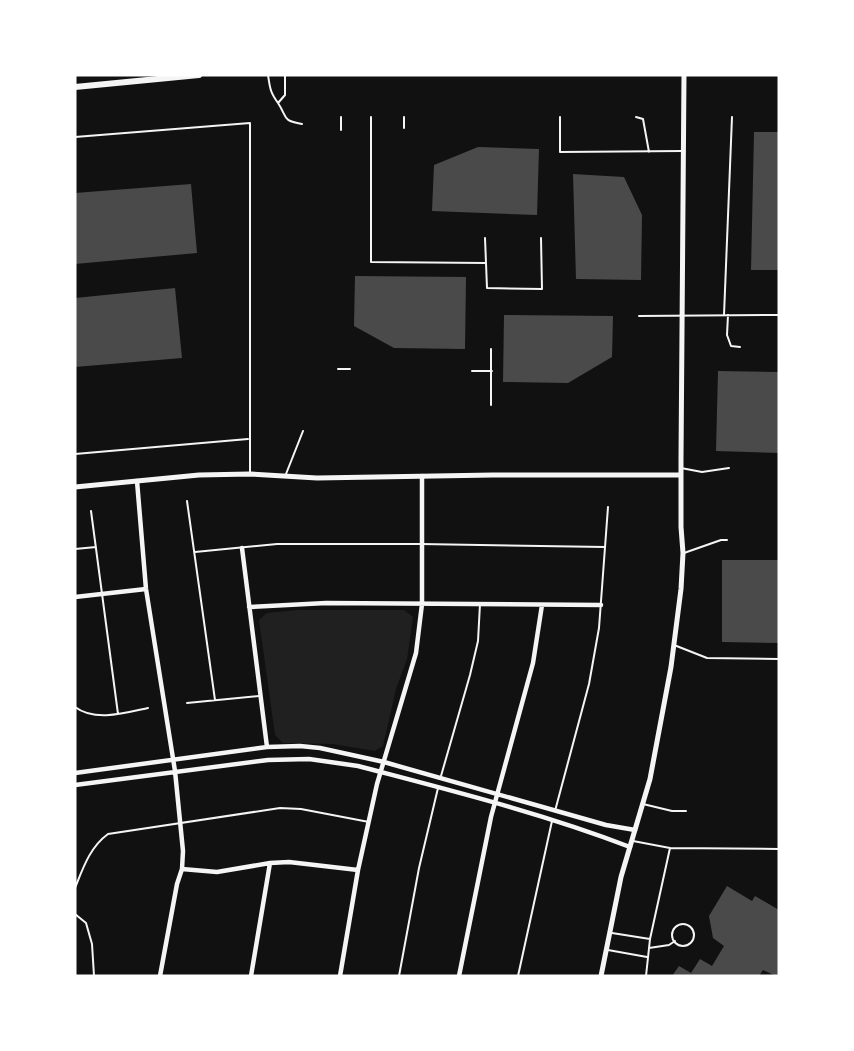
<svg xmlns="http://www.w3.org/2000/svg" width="854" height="1051" font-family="Commissioner,sans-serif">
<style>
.green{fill:#202020}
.building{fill:#4a4a4a}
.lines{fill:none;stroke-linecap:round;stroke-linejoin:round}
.service{stroke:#f5f5f5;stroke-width:2}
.minor{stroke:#f5f5f5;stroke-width:4.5}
.tertiary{stroke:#f5f5f5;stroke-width:5}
.secondary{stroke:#f5f5f5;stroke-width:6}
</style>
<rect width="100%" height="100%" fill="#111"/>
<path class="green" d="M298,610H404L413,617L407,659L396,689L383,746L375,751L333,744L283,743L275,735L259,620L267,613Z"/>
<path class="building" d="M754,132H779V270H751Z
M478,147L539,149L537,215L432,211L434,165Z
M573,174L624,177L642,215L641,280L576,279Z
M191,184L197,253L75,264V193Z
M355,276L466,277L465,349L394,348L354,326Z
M175,288L182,358L75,367V298Z
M504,315L613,316L612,357L568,383L503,382Z
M718,371L779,372V453L716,451Z
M722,560H779V643L722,642Z
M727,886L752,901L755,896L779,910V972L776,976L763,970L759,976H672L679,966L691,973L700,959L712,966L724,946L713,938L709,916Z"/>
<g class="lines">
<path class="service" d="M268,75C270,88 270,92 278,103C288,118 281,120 302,124
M278,103L285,95V75
M371,117V262L486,263
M560,117V152L682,151
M636,117L643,119L649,152
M404,128V117
M341,130V117
M75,137L250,123V472
M485,238L487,288L542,289L541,238
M724,315L732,117
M728,315L727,335L731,346L740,347
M639,316L779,315
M491,349V405
M338,369H350
M472,371H492
M75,454L248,439
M681,468L702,472L729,468
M286,474L303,431
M187,501L215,700
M91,511L118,714
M75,549L96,547
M195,552L277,544H421L605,547
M684,553L721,540H727
M674,645L707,658L779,659
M187,703L259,696
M75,707C95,722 125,713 148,708
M441,776L470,675L478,641L480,604
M643,804L672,811H686
M555,811L589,684L599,628L608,507
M633,841L670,848L779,849
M75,888C83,868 90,847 108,834L280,808L301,809L369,822
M75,914L86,923L92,944L94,976
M672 935a11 11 0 1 1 22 0a11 11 0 1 1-22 0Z
M612,933L650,939
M649,948L669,945L675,941
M608,950L647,957
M399,976L419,868L438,788
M518,976L552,821
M646,976L650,939L670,848"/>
<path class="minor" d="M137,481L146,589L175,771L183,851L182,869L177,884L160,976
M242,548L267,747
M75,597L146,589
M249,607L326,603L601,605
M75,773L267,747L300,746L320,748L384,762L606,825L635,830
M75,785L268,760L309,759L358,766C449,790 542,813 630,847
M182,869L217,872L270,863L289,862L358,870
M251,976L270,863
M340,976L358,870L377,784L416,653L422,604V476
M459,976L491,817L533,663L542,605"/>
<path class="tertiary" d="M75,487L199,475L250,474L317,478L493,475H681
M601,976L621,877L650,779L671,667L681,589L683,553L681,527V459L684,75"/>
<path class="secondary" d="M75,87L199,75"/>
</g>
<rect width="854" height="1051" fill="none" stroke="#ffffff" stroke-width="153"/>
</svg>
